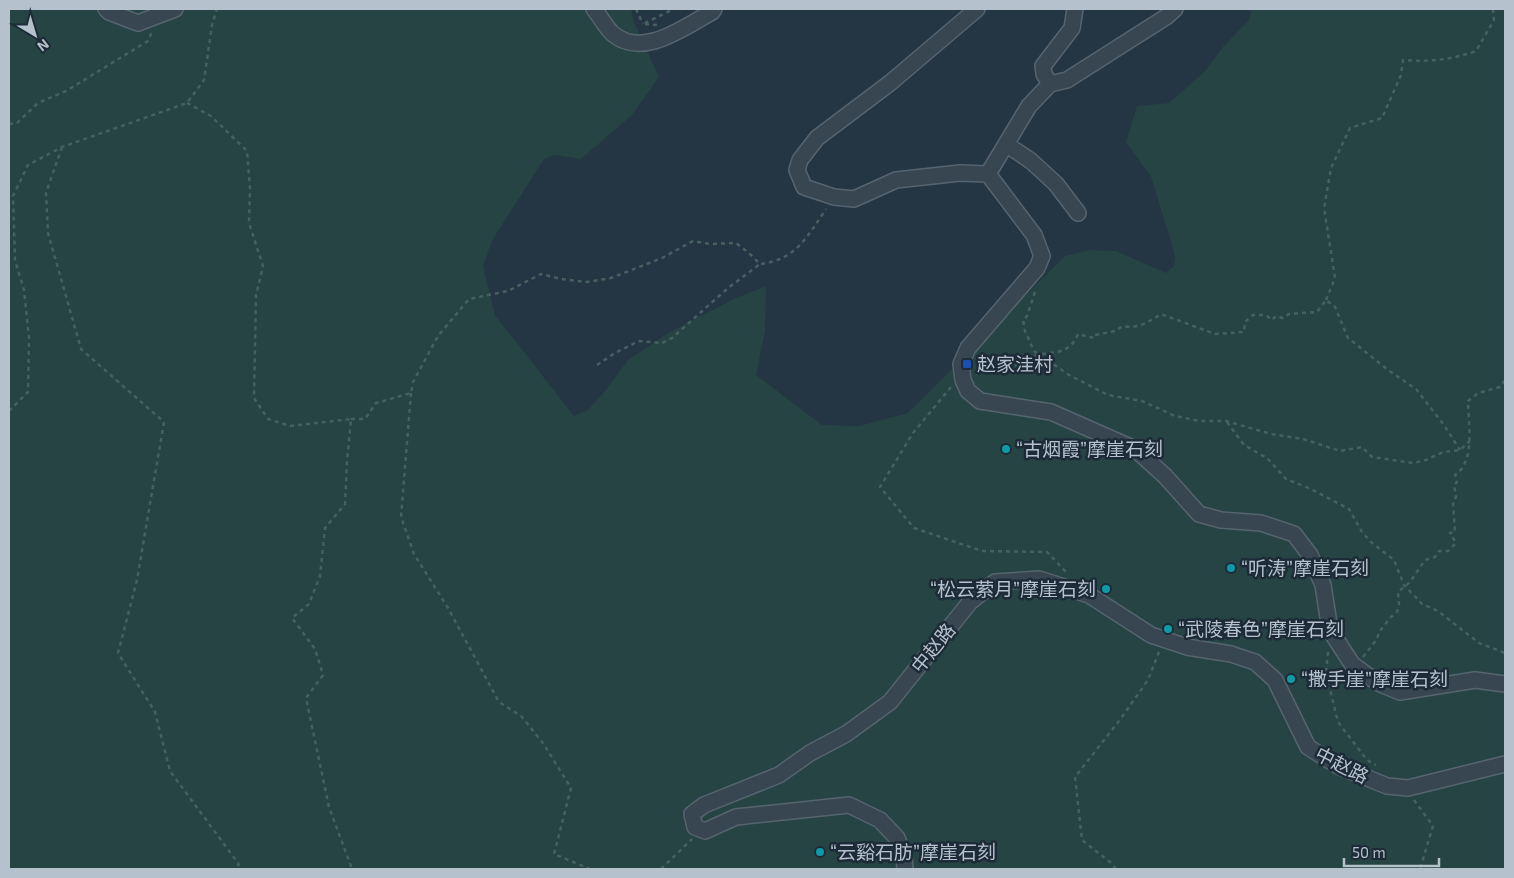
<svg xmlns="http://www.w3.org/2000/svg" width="1514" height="878" font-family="'Exo 2','Noto Sans SC',sans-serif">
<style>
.green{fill:#264443}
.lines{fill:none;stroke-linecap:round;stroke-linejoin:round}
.minor-casing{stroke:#566470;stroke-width:18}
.path{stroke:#466161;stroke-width:2.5;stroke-dasharray:4 4;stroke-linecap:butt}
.minor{stroke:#384652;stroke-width:15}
.transit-dot{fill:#1a4fb4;stroke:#1d2b38;stroke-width:2}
.culture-dot{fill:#0f9aa8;stroke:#1d2b38;stroke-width:2}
.labels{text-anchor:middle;stroke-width:5;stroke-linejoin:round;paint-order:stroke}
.poi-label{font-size:19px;fill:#b5c1cc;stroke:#1d2b38;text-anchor:start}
.street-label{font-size:19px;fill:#b5c1cc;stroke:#1d2b38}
</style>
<rect width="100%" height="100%" fill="#243543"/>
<path class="green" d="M9,9H631L634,22L659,77L632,115L581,159L554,155L544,159L493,239L483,266L495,315L574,416L588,410L605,391L628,360L670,332L734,299L766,286L765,331L756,375L822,425L859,426L908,413L1065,256L1090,250L1116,251L1166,273L1174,266L1175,257L1170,238L1151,177L1126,142L1137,106L1169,103L1205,71L1223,47L1249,20L1252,9H1505V869H9Z"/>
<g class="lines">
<defs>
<path id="minor" d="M106,9L109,12L138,23L175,9
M594,9C600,16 606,28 613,34C643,59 684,27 712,12L714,9
M977,9L890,83L817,138L800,160L797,170L804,187L834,197L854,199L896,180L960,173L988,174L1034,235L1042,256L1037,268L968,348L961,364L963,380L968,391L980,401L1051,412L1135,449L1165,476L1199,514L1221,520L1261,523L1294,534L1310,555L1323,585L1330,630L1352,664L1378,683L1400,692L1475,680L1505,684
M1050,84L1044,74L1043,66L1072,28L1075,9
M1006,144L1031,161L1056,184L1078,213
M988,174L1029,106L1050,84L1067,80L1166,17L1175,9
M905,869L904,856L897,838L880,820L849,805L736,817L705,831L695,827L692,814L704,805L779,775L810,753L846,734L890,702L970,602L995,582L1039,579L1089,595L1151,635L1187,647L1231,654L1255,662L1275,680L1308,747L1338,766L1387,786L1408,788L1505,764"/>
</defs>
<use href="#minor" class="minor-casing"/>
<path class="path" d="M636,9L643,24
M657,25L643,24L674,9
M187,103L211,116L247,151L250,189L249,223L263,266L256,295L254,398L268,419L290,426L351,419L347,462L345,504L325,528L320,576L309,604L292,618L315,649L323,675L306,698L329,807L352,869
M9,124L17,123L38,103L66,91L148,41L152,32
M62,147L46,193L48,233L81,349L164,422L137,580L118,653L155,712L170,771L238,863L239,869
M1035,292L1027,316L1023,320L1025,331L1034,351L1069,375L1108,395L1142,401L1175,416L1200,421H1226L1271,434L1303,439L1340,451L1362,447L1372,457L1413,463L1426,460L1443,452L1460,450L1470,441
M1326,300L1335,278L1324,208L1331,168L1350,128L1382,118L1401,75L1403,60C1430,62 1450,60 1476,51L1494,20L1493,9
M597,365L615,353L639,341L662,343L672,338L728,288L760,264
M976,374L1009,369L1016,365L1023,366C1034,343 1066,365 1078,334L1094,338L1095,335L1115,331L1123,326C1138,329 1149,322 1161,314L1215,334L1244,332L1245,322L1253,315H1266L1272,320L1276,316L1283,318L1289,314L1317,312L1326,300L1335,307L1348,338L1388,370L1416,389L1444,425L1460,450
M951,387L913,433L880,487L914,528L982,551L1047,552L1067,573
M411,393L401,517L414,554L448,608L499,702L521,716L543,743L571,788L554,854L590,869
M9,411L28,392L29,338L24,290L15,260L13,196L28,165L62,147L187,103L204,80L212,25L217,9
M351,419H365L376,403L411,393L413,382L438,336L469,299L508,291L541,274L561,279L587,282L611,278L662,258L693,241L710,244L736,243L749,253L760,264C796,260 807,237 826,209
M1227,422L1244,445L1267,458L1286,479L1311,489L1349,509L1362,532L1371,542L1394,560L1404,585L1422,604L1438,611L1479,643L1505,653
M1328,652L1326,673L1338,722L1367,760L1376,765
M1363,657L1377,639L1379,632L1391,617L1397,612L1399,604L1398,592L1410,582L1425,560L1435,557L1439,551H1448L1456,543L1450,533L1455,532L1453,502L1456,497L1454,485L1457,482L1455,475C1476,461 1468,423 1468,401L1478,393L1500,387L1505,380
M1414,800L1433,826L1420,869
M661,869L692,839
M1116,869L1110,862L1082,840L1075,777L1119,721L1148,680L1159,652"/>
<use href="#minor" class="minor"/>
</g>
<rect class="transit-dot" x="962" y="359" width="10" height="10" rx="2.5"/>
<g class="culture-dot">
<circle cx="1006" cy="449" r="5"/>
<circle cx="1231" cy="568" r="5"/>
<circle cx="1106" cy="589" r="5"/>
<circle cx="1168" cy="629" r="5"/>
<circle cx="1291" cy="679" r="5"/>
<circle cx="820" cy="852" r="5"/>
</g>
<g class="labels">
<g class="poi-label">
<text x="977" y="371">赵家洼村</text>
<text x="1016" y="456">“古烟霞”摩崖石刻</text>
<text x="1241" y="575">“听涛”摩崖石刻</text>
<text x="1096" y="596" text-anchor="end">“松云萦月”摩崖石刻</text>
<text x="1178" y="636">“武陵春色”摩崖石刻</text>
<text x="1301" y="686">“撒手崖”摩崖石刻</text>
<text x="830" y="859">“云谿石肪”摩崖石刻</text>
</g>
<g class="street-label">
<text transform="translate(933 648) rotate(-51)" y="7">中赵路</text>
<text transform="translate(1342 765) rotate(27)" y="7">中赵路</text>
</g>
</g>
<rect width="1514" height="878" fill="none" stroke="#b5c1cc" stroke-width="20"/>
<g transform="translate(35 35) rotate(142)" stroke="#1d2b38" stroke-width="4" paint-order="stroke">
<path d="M0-4L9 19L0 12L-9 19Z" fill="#b5c1cc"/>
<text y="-8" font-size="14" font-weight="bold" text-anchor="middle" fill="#b5c1cc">N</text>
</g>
<path d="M1344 858v8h95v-8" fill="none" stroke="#b5c1cc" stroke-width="2.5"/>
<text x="1352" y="858" font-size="15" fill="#b5c1cc" stroke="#1d2b38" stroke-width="4" paint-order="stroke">50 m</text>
</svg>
